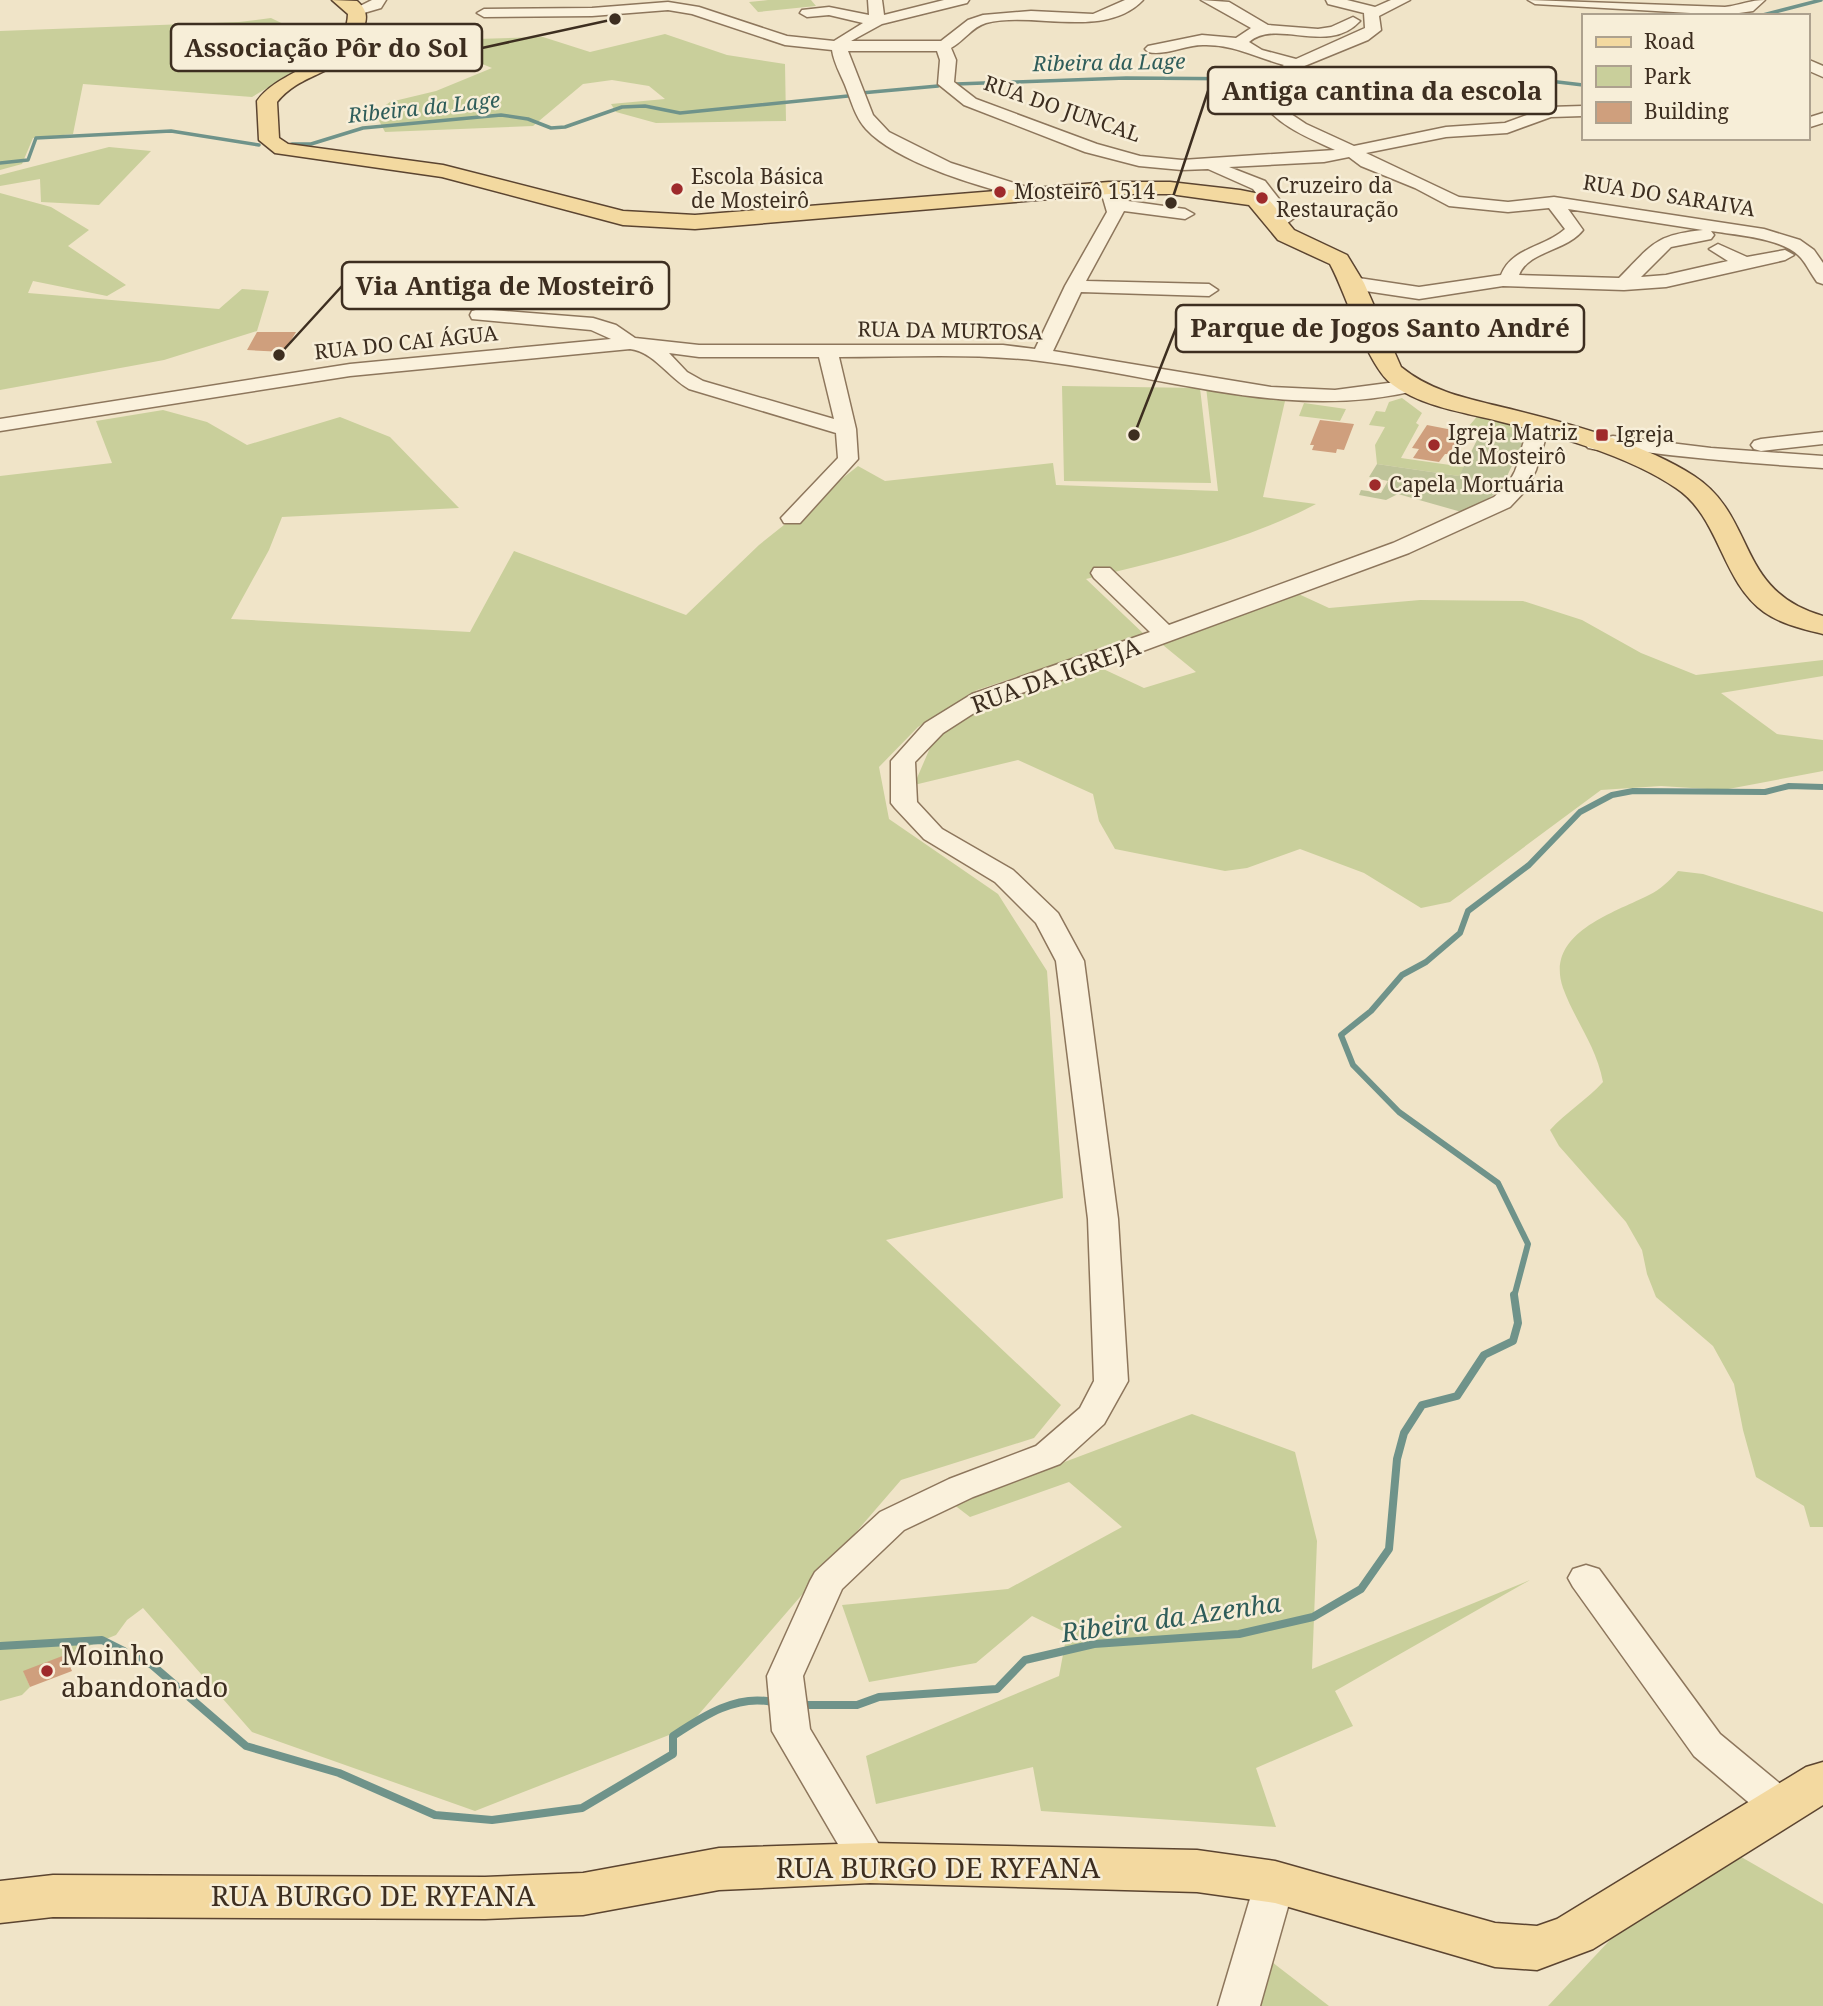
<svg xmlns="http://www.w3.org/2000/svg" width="1823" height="2006" font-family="'Noto Serif',serif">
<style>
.green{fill:#c9cf9b}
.cemetery{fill:#bfc49a}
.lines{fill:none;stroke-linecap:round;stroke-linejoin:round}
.stream-far2{stroke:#6f938a;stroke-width:3.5}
.stream-far1{stroke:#6f938a;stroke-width:6}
.stream{stroke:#6f938a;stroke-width:8}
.building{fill:#cf9f7d}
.minor-casing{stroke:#8d765c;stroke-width:3}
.major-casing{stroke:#5b4430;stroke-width:3}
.minor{fill:#faf1dc;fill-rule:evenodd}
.major{fill:#f3d9a0;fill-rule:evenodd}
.poi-dot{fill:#9e2a2b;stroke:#f7eed8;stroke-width:2.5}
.labels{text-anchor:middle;stroke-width:5;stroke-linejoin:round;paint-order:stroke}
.far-water-label{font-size:21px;font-style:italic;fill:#2f5d5a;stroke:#f7eed8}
.far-street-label{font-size:21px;fill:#3d2e20;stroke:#f7eed8}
.far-poi-label{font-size:21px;fill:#3d2e20;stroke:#f7eed8;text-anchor:start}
.street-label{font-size:24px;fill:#3d2e20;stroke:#f7eed8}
.water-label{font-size:26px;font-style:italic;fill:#2f5d5a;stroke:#f7eed8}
.near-poi-label{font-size:28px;fill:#3d2e20;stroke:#f7eed8;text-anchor:start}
.near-street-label{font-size:28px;fill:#3d2e20;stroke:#f7eed8}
.leader{fill:none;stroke:#3d2e20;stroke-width:2.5}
.callout-dot{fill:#3d2e20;stroke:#f7eed8;stroke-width:2.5}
.callout{fill:#f7eed8;stroke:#3d2e20;stroke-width:2.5}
.callout-label{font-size:26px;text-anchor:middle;font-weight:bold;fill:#3d2e20}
</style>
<rect width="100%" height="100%" fill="#f0e4c8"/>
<path class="green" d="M768,0H811L816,6L758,12L749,2Z
M271,18L302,33L280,40L335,48L252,97L83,84L73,134L33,138L22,164L0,170V31L239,22Z
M665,34L727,55L785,64L786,121L656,123L616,112L611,104L665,99L649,86L612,80L583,84L533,126L385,132L375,113L390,102L436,91L492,68L458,54L476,39L543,37L590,52Z
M109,147L151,151L99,205L41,202L40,179L0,186V175Z
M0,193L51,207L89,230L68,246L126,285L107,296L33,281L28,293L219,309L242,289L269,291L257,331L164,360L0,390Z
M1062,386L1200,388L1211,483L1064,481Z
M1206,387L1285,401L1263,497L1316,504C1244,542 1164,560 1086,579L1145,635L977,690L918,727L879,767L889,819L998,894L1047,971L1063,1198L886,1240L1061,1405L1034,1438L901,1480L687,1728L475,1811L252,1732L143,1608L127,1620L116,1635L24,1672L30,1687L22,1695L0,1701V476L112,463L96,421L163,410L207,422L247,445L340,417L390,437L459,508L282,517L269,550L231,619L470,632L514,551L686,615L759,545L858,466L885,481L1053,463L1056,485L1218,491Z
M1402,398L1422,413L1416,423L1419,425L1401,458L1464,467L1459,476L1377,464L1375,445L1385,427L1369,425L1376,411L1385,412L1389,402Z
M1304,403L1346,409L1340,421L1299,416Z
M1480,413L1523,427L1528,432L1526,436L1469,426Z
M1292,591L1329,608L1420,600L1523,601L1582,620L1641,653L1696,675L1823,660V676L1721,693L1777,734L1823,740V771L1723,790L1661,786L1601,790L1450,902L1421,908L1364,873L1300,849L1247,868L1225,871L1115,849L1099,821L1093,794L1018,760L914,785L936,734L979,707L1099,667L1144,688L1196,672L1158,641Z
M1678,871L1703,874L1823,912V1527H1810L1804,1506L1756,1477L1743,1430L1734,1384L1713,1346L1656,1297L1647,1274L1642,1250L1626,1222L1559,1146L1550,1130C1566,1112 1587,1100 1603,1082C1596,1045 1575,1021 1563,988C1544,933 1614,913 1649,895C1661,889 1669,881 1678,871Z
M1192,1414L1295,1452L1317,1541L1312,1669L1530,1580L1335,1691L1353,1726L1256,1768L1276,1827L1041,1811L1033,1767L876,1804L866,1756L1059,1676L1067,1633L1032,1616L976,1663L869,1682L842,1605L1008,1589L1122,1527L1069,1482L970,1517L953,1504Z
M1736,1854L1823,1904V2006H1548L1610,1940L1690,1880Z
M1264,1956L1329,2006H1254Z"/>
<path class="cemetery" d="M1483,428L1526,436L1500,491L1465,513L1398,494L1386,500L1359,495L1361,490L1381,493L1388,481L1369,477L1377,464L1459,476Z"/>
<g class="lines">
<path class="stream-far2" d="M1759,16L1821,0
M1283,79L1322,80
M1341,82L1461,86L1515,77L1583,85
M956,84L1126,78L1262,79
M861,93L938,86
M292,144H311L363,128L501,115L528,119L551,128L565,127L622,107L645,106L680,113L848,96
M0,163L28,160L36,138L171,131L259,145"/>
<path class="stream-far1" d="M1514,1297L1528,1244L1498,1183L1399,1112L1353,1065L1341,1035L1371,1011L1402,975L1426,962L1460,933L1468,911L1529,865L1580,812L1612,795L1633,791L1765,792L1789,786L1823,787"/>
<path class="stream" d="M0,1646L102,1640L124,1651
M141,1659L152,1665L246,1746L339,1773L435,1815L492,1820L582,1808L673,1754V1736C702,1717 736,1694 772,1702
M801,1705H857L879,1697L997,1689L1025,1660L1094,1644L1239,1634L1313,1617L1361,1589L1389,1549L1397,1459L1404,1433L1422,1405L1457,1396L1484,1355L1513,1341L1518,1323L1514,1295"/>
</g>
<path class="building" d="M257,332H296L284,352L247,350Z
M1320,420L1354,424L1344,450L1337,449L1336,453L1312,450L1314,445H1310Z
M1427,425L1463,432L1449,454H1445L1439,462L1413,458L1419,449L1412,448Z
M65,1655L72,1671L30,1687L23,1671Z"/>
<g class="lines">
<defs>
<path id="minor" d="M372,0H386L381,8L357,15L352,14L350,11Z
M868,0H882L884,15L944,0H969L967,3L882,24L851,41H941L968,20L983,15L1031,11L1093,14L1125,0H1143C1105,40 1034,11 986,23C972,27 964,41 951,48L956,60L954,82L976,99L1097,144L1140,156L1182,160L1335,150C1307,137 1278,126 1260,100L1263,78L1284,65C1255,57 1233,44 1203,45C1185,45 1165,56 1148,52L1145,49L1148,46L1202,35L1236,38L1251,28L1201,0L1229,2L1268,25L1318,29L1331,27L1353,17L1360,21C1328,56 1277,18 1249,42L1262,50L1296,59L1365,28L1364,13L1328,4L1326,0H1347L1375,7L1391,0H1410L1379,16L1381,30L1368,40L1302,67L1277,83L1276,100L1282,108L1306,124L1354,146L1446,127L1505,123L1549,107L1583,106V116L1551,117L1507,133L1446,137L1366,153L1459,197L1508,202L1554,197L1764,229L1800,240L1814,250L1823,263V284L1817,282C1811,274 1807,265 1801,258C1784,238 1736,235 1711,231L1714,235L1711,239L1671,247L1641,277L1666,275L1728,261L1709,249L1718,244L1747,257L1785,250L1794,255L1785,260L1666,287L1624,290L1503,286L1419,299L1352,289L1345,287L1343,283L1345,279L1352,277L1419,287L1501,275C1512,247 1544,248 1565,229L1549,208L1508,212L1449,206L1415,188L1361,166L1349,157L1324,162L1229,167L1265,181L1294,218L1282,227H1270L1267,223L1275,217L1253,189L1208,169L1182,170L1139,166L1085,152L964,105L938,84L940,60L937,51H848L873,115L889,132L951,163L1036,190L1039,194L1036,198L1030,199C984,188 898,164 866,129C855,117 851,100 845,85C840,73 834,63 832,50L785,45L692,14L668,10L592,16L484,17L477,13L484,9L592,8L668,2L699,7L787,36L834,41L863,23L829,15L807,17L800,13L802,10L829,7L869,15ZM1568,209L1703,230C1654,235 1652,245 1619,278L1519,275C1528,251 1567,251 1583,230Z
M1528,0L1725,7C1740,5 1751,0 1765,0L1753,11L1725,15L1535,4Z
M1807,59L1823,66V77L1807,70Z
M1823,113V123L1807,128V118Z
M1109,183L1115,184L1121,200L1185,209L1194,214L1185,219L1124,211L1086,281L1209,284L1218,290L1209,296L1081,292L1053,351L1271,387L1335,390L1411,380L1418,382L1421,386L1418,390C1291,422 1166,376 1040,361C974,353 906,357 839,357L856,429L858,459L800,523H784L781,518L838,458L836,433L689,389C668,377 654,352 630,349L350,376L0,431V419L350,364L611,339L591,330L472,319L470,315L472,311L479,309L593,318L616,325L635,338L699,345H1003L1035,349L1065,286L1107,212L1100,188ZM669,353L699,357H819L834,419L703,381L687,372Z
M1545,421L1552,423L1555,427L1546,437L1536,470L1527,489L1510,507L1409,553L1083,673L988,704L943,733L915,762L917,802L942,829L1013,870L1058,913L1084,961L1118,1219L1128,1381L1104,1424L1060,1464L973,1497L904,1530L842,1589L803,1676L810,1729L890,1863L884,1875L870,1879L856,1875L772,1731L767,1676L810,1581L815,1572L880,1512L949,1479L1036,1446L1080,1408L1094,1381L1088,1219L1056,961L1036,923L995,882L924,839L895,808L891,803V761L925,723L972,694L1150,632L1094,578L1091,573L1094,568H1110L1169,625L1393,543L1494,497C1503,489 1510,482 1515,471C1523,452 1521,427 1545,421Z
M1823,432V444L1761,451L1754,449L1751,445L1754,441L1761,439Z
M1613,436L1711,448L1823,456V468C1760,464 1698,459 1636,451C1620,449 1603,452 1588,448L1585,444L1588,440Z
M1586,1565L1599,1569L1720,1734L1795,1796L1800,1807L1795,1818L1781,1823L1767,1818L1694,1756L1573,1587L1568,1578L1573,1569Z
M1275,1865L1289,1870L1295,1882L1260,2006H1218L1255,1882L1261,1870Z"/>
<path id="major" d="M332,0L357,1C367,10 368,17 363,30C343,79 305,68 277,102L279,138L288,144L443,165L623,211L695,215L1109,182H1170L1240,190L1265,195L1294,230L1347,255L1364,283L1401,367C1434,394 1475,400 1514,410C1571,424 1645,444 1694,476C1757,517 1735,591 1823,616V634C1803,629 1781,624 1764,612C1721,581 1720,517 1676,488C1628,455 1554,435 1498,421C1463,412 1423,407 1393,385C1367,367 1347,295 1330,264L1278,240L1249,205L1170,194H1109L695,229L623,225L442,177L275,153L259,140L257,101C282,66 346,65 348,14Z
M1823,1762V1805L1593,1949L1537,1970L1495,1967L1275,1903L1197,1892L870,1883L719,1890L583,1915L485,1919L53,1917L0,1923V1881L53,1875L485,1877L583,1873L719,1848L870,1843L1197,1850L1275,1861L1495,1923L1537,1926L1557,1919L1806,1767Z"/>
</defs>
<use href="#minor" class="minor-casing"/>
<use href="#major" class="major-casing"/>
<use href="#minor" class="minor"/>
<use href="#major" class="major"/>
</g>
<g class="poi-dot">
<circle cx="677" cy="189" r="7"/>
<circle cx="1000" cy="192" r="7"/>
<circle cx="1262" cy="198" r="7"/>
<rect x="1595" y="428" width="14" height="14" rx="3.5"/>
<circle cx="1434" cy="445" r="7"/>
<circle cx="1375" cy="485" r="7"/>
<circle cx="47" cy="1671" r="7"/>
</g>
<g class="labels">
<g class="far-water-label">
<text transform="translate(1109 63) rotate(-1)" y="7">Ribeira da Lage</text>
<text transform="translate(424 108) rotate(-6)" y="7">Ribeira da Lage</text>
</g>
<g class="far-street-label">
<text transform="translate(1062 109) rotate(19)" y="7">RUA DO JUNCAL</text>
<text transform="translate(1669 196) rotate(9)" y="7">RUA DO SARAIVA</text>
<text transform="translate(950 331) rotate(1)" y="7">RUA DA MURTOSA</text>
<text transform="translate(406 343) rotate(-6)" y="7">RUA DO CAI ÁGUA</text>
</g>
<g class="far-poi-label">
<text x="691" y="184">Escola Básica<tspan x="691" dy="24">de Mosteirô</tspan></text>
<text x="1276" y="193">Cruzeiro da<tspan x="1276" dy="24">Restauração</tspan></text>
<text x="1014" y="199">Mosteirô 1514</text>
<text x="1448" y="440">Igreja Matriz<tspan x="1448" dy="24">de Mosteirô</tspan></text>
<text x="1616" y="442">Igreja</text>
<text x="1389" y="492">Capela Mortuária</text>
</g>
<g class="street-label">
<text transform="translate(1056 676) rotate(-20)" y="8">RUA DA IGREJA</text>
</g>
<g class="water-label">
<text transform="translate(1171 1618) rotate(-8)" y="9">Ribeira da Azenha</text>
</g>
<g class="near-poi-label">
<text x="61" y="1665">Moinho<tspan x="61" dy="32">abandonado</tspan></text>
</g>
<g class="near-street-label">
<text x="938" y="1878">RUA BURGO DE RYFANA</text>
<text x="373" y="1906">RUA BURGO DE RYFANA</text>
</g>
</g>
<path class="leader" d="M615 19L482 48M1171 203L1208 91M279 355L342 286M1134 435L1176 328"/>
<g class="callout-dot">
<circle cx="615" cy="19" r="7"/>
<circle cx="1171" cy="203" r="7"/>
<circle cx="279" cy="355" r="7"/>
<circle cx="1134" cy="435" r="7"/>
</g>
<g class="callout">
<rect x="171" y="24" width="311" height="47" rx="7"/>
<rect x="1208" y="67" width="348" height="47" rx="7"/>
<rect x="342" y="262" width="327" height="47" rx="7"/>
<rect x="1176" y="305" width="408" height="47" rx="7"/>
</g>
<g class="callout-label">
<text x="326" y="57">Associação Pôr do Sol</text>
<text x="1382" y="100">Antiga cantina da escola</text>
<text x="505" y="295">Via Antiga de Mosteirô</text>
<text x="1380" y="337">Parque de Jogos Santo André</text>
</g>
<rect x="1582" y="14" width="228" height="126" fill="#f7eed8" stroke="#ada18e" stroke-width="2"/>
<rect x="1596" y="37" width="35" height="10" fill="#f3d9a0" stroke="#ada18e" stroke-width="2"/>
<text x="1644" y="49" font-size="21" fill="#3d2e20">Road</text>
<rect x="1596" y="66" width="35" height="21" fill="#c9cf9b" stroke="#ada18e" stroke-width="2"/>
<text x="1644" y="84" font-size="21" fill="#3d2e20">Park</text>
<rect x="1596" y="102" width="35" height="21" fill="#cf9f7d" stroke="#ada18e" stroke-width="2"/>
<text x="1644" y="119" font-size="21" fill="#3d2e20">Building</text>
</svg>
